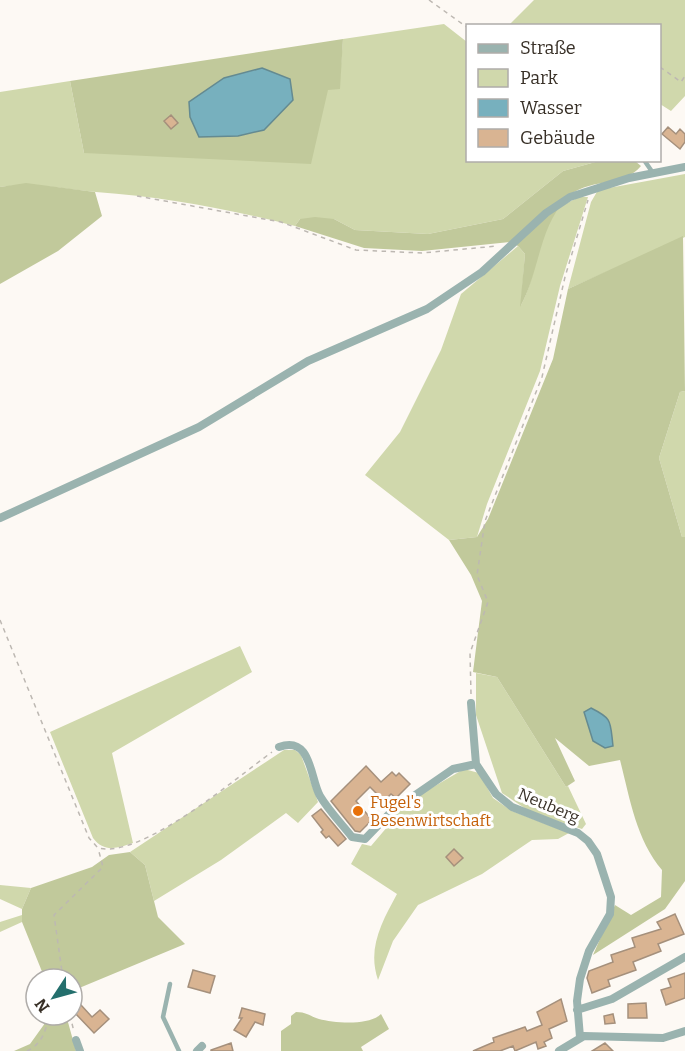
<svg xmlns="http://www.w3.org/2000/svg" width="685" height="1051" font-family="Bitter,serif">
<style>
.green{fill:#d0d8ac}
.forest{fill:#c1c99b;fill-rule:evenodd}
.water{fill:#77b0be;stroke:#648a91;stroke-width:1.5}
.building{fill:#d9b492;stroke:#a5907c;stroke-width:1.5}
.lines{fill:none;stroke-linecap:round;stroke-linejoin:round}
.path{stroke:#bdb8b2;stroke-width:1.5;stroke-dasharray:4.5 4.5;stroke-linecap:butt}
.lane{stroke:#9ab3af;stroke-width:4.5}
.street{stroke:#9ab3af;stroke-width:8}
.food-dot{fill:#e8710a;stroke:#fff;stroke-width:2}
.labels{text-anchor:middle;stroke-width:6;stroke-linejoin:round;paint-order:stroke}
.food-label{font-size:16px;fill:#c56008;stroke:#fff;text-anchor:start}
.street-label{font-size:16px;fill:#383027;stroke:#fff}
</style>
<rect width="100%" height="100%" fill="#fdf9f4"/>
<path class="green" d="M534,0H685V96L671,111L660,104V26L509,25Z
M444,24L467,42L468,160L599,161L563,171L503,219L428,234L355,230L334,219H300L295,226C229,209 164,197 96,192C63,189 33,182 0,187V92L70,81L84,153L329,89H339L343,39Z
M685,174V237L568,289L591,202L598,190Z
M579,197H588L560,286L540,371L487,504L477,537L449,540L365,475L400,432L441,350L461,294L518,246L525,254L521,305C536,279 539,228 558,209C563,204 572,201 579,197Z
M685,391V537H682L659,458L680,392Z
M240,646L252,672L112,753L133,843C118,848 104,853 93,838L50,732Z
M476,673L497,677L566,787L568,786L586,824L582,829L532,813L502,793L476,715Z
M284,750H295L301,755L318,802L298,823L286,813L221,860L154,901L145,865L130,852Z
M464,769L479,773L493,798L512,811L569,833L558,839L532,840L482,874L418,905L393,941L378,980C367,948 382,922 397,894L351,864L362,844L371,846L388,826L392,811Z
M0,885L31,888L22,909L0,899Z
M22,915V922L0,932V922Z"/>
<path class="forest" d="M343,39L340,89L328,90L311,164L84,153L70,81ZM262,68L290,79L224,78Z
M599,161H635L641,166C625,187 585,178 567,198C538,228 540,272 520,307L525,254L518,246L510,242L422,251L364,248L295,226L300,219L315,217L334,219L355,230L428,234L503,219L563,171Z
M26,183L95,192L102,216L58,251L0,284V187Z
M683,236L685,391L680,392L659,458L682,537H685V881L665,909L593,955L615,905L631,915L661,897L662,870C636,839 630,799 620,760L589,766L555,738L575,781L566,787L497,677L473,672L482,601L471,575L449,540L477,537L488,519L553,359L568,289ZM591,708L600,713L593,741Z
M130,852L145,865L158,917L185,944L72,991V979H45L22,922V909L31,888L92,867L109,855Z
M296,1012C307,1012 309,1016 319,1019C334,1023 369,1026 381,1014L389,1029L361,1047L363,1051H281V1031L291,1024V1016Z
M48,1015H66L76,1051H14L30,1044L48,1019Z"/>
<path class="water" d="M262,68L290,79L293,100L264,130L238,136L199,137L190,117L189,102L224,78Z
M591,708C613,719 610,721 613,746L605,748L593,741L584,712Z"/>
<path class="building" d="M171,115L178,123L171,129L164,121Z
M668,127L676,134L680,129L685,134V142L680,149L662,134Z
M366,766L381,782L392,772L396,776L399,773L410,784L396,798L391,794L384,801L370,787L356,801L372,820L360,832L355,831L331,801Z
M321,809L346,839L338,846L329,836L326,838L321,832L323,830L312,816Z
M454,849L463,858L454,866L446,857Z
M675,914L684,934L658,944L661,951L633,962L636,970L608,980L610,986L592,993L587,978L589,971L613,962L611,955L635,947L632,938L661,929L657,922Z
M193,970L215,976L210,993L188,987Z
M685,973V998L666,1005L661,990L671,987L668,979Z
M561,999L567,1021L549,1029L552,1038L544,1042L546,1046L538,1049L536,1042L515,1051L513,1046L500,1051H473L494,1042L493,1038L525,1027L527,1031L542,1025L537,1012Z
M646,1003L647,1018H628V1004Z
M81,1005L92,1017L100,1010L109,1019L94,1033L74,1012Z
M242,1008L265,1014L263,1025L255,1022L246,1037L234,1030L242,1018H239Z
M613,1014L615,1023L605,1024L604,1016Z
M231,1043L233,1051H211V1050Z
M605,1043L613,1051H592Z"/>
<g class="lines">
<path class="path" d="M429,0L468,28
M660,67L681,82L685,76
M137,196L281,222L356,250L422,253L497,246
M0,620L89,838L98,848C142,859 236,778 272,752
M471,694L470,653L488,602L477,575L485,521L542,377L565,277L588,200
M63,979L54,915L103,867L98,848
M70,1015L74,1032
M27,1051C42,1044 46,1031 49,1015"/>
<path class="lane" d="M644,160L653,173
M170,984L163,1017L179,1051"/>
<path class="street" d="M0,518L199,427L308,361L427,309L482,272L546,213L570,197L629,178L685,167
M471,703L476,764L496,794L512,807L578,833L588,841L597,854L611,897L610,914L589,951L580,979L577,1001L580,1037
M279,747C312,735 310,779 320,796C329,811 341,823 352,837L365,839L392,811L453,769L476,764
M577,1010L612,999L685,957
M76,1040L80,1051
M197,1051L202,1046
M559,1051L584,1036L663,1038L685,1031"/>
</g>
<circle class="food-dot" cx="358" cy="811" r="6"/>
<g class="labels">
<g class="food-label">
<text x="370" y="808">Fugel's<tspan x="370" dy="18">Besenwirtschaft</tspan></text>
</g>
<g class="street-label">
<text transform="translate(549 805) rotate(23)" y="6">Neuberg</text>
</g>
</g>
<rect x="466" y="24" width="195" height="138" fill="#ffffff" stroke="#afaca9" stroke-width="1.5"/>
<rect x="478" y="44" width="30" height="9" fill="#9ab3af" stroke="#afaca9" stroke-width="1.5"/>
<text x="520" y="54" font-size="18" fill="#383027">Straße</text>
<rect x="478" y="69" width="30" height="18" fill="#d0d8ac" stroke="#afaca9" stroke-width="1.5"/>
<text x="520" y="84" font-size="18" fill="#383027">Park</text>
<rect x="478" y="99" width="30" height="18" fill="#77b0be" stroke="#afaca9" stroke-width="1.5"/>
<text x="520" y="114" font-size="18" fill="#383027">Wasser</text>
<rect x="478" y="129" width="30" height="18" fill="#d9b492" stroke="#afaca9" stroke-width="1.5"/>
<text x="520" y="144" font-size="18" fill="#383027">Gebäude</text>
<g transform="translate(54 997) rotate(234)"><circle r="28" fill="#ffffff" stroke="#afaca9" stroke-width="1.5"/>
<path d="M0-4.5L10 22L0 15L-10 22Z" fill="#246f6d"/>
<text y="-9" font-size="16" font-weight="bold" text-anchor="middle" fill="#383027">N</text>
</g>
</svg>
